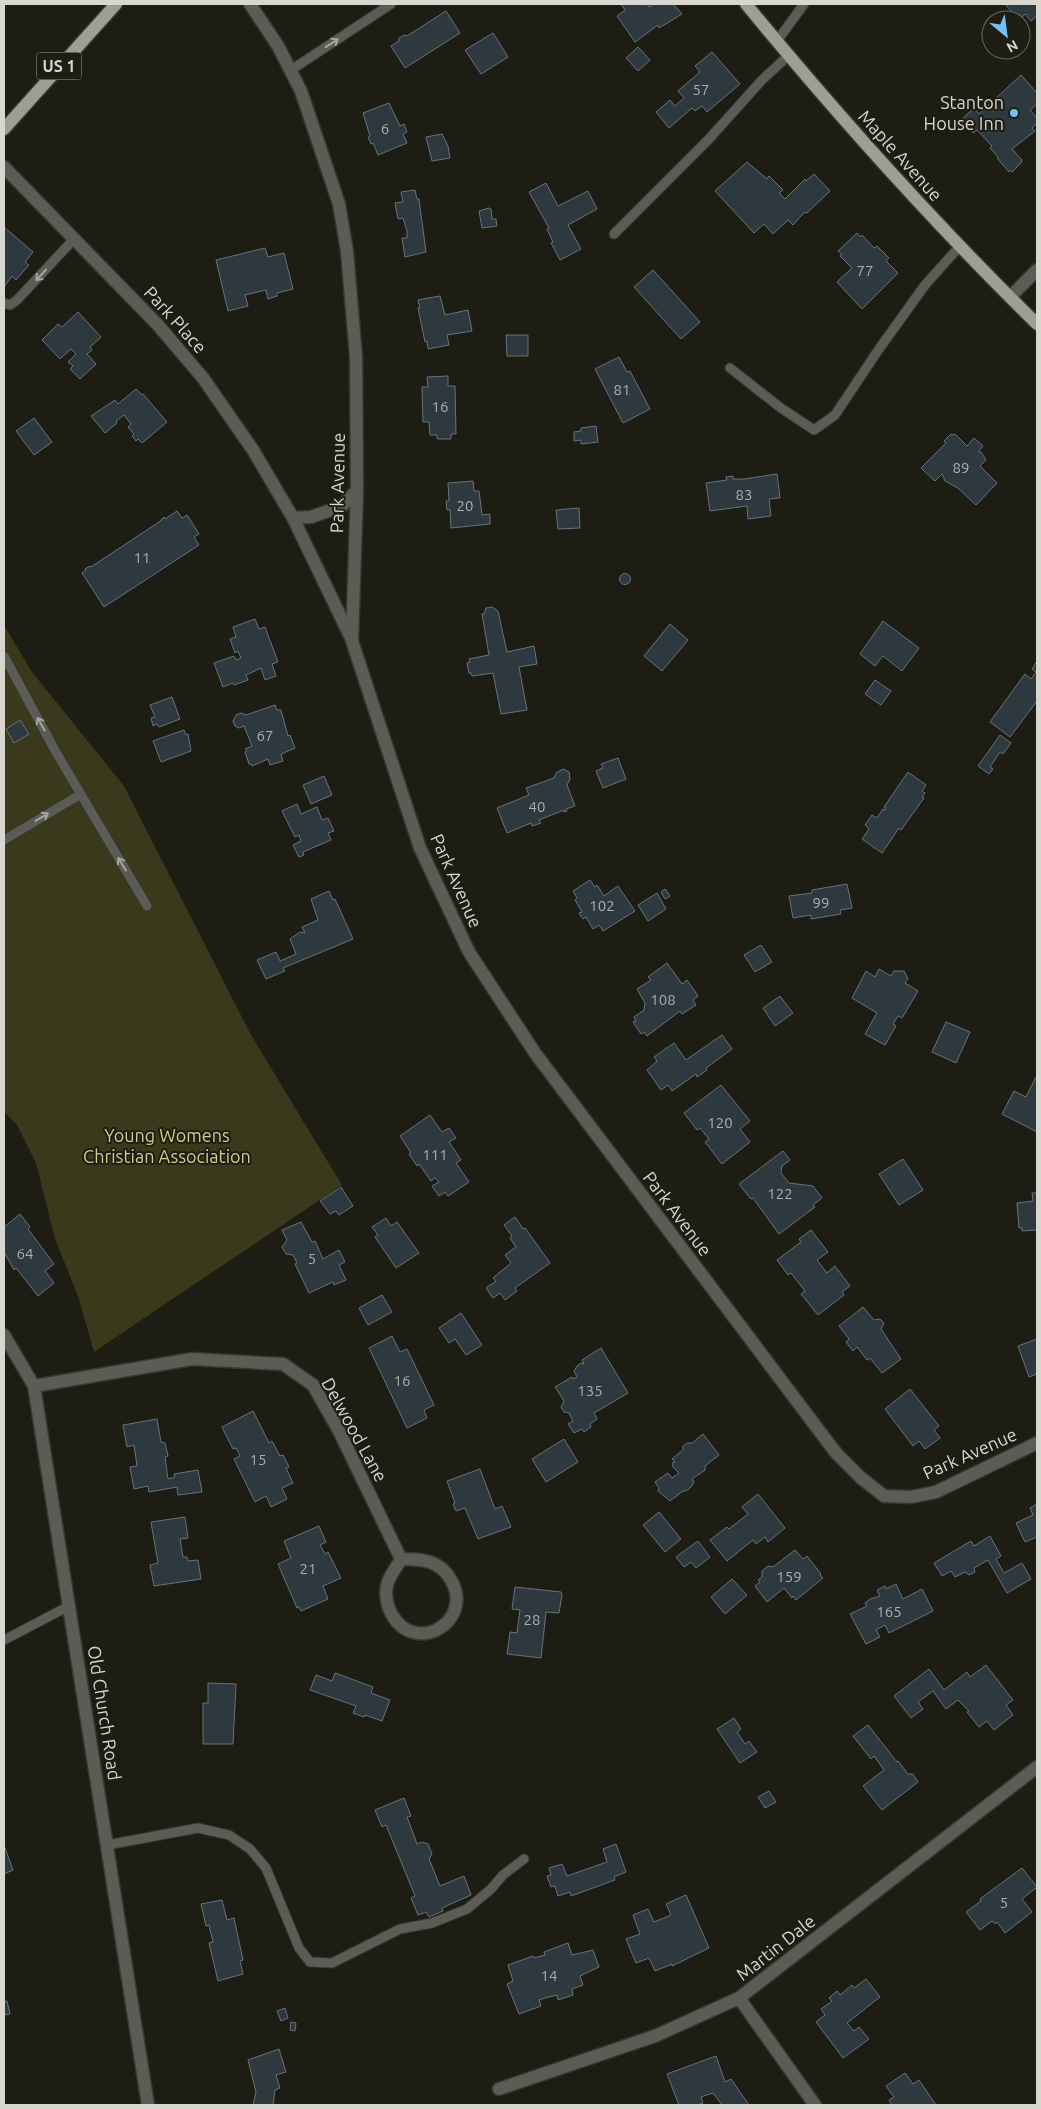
<svg xmlns="http://www.w3.org/2000/svg" width="1041" height="2109" font-family="Ubuntu,sans-serif">
<style>
.green{fill:#3a391c}
.building{fill:#2e383f;stroke:#68737b}
.lines{fill:none;stroke-linecap:round;stroke-linejoin:round}
.lane-casing{stroke:#37372d;stroke-width:11}
.street-casing{stroke:#37372d;stroke-width:15}
.primary-casing{stroke:#37372d;stroke-width:15}
.lane{stroke:#5c5c57;stroke-width:9}
.street{stroke:#5c5c57;stroke-width:12}
.primary{stroke:#9e9e93;stroke-width:12}
.oneway{stroke:#a6a6a0}
.poi-dot{fill:#72c1f5;stroke:#1d1d13;stroke-width:2}
.labels{text-anchor:middle;stroke-width:4;stroke-linejoin:round;paint-order:stroke}
.number-label{font-size:15px;fill:#adafac}
.shield{fill:#1d1d13;stroke:#9f9f97;stroke-width:1}
.shield-label{font-size:16px;font-weight:bold;fill:#d7d7d0}
.poi-label{font-size:18px;fill:#d7d7d0;stroke:#1d1d13;text-anchor:end}
.street-label{font-size:18px;fill:#d7d7d0;stroke:#1d1d13}
.park-label{font-size:18px;fill:#d0ce88;stroke:#1d1d13}
</style>
<rect width="100%" height="100%" fill="#1d1d13"/>
<path class="green" d="M4,625L32,672L124,786L251,1035L342,1185L94,1352L78,1296L55,1239L36,1163L17,1125L4,1111Z"/>
<path class="building" d="M621,4H647L649,7L653,4H673L682,14L659,28L658,25L635,42L617,16L625,10Z
M1005,4H1037V16L1031,21L1025,14L1019,20Z
M446,11L460,33L405,68L391,46L399,41V38L404,35L407,36Z
M493,33L508,57L481,74L465,50Z
M638,47L650,60L638,71L626,58Z
M712,52L740,84L707,112L702,106L695,111L692,108L669,128L656,112L670,100L675,106L684,98L678,91L700,72L695,66Z
M1021,75L1037,93V104L1030,110L1037,118V123L1032,128L1035,131L1012,149L1022,160L1021,163L1012,172L1010,170L1009,172L997,158L998,157L990,148L992,146L977,130L973,133L961,120L974,108L979,114Z
M389,103L400,126L404,124L407,132L403,134L407,143L378,155L373,143L371,144L368,137L370,136L363,113Z
M442,134L448,146L450,158L432,161L426,137Z
M747,162L767,179L769,176L783,190L779,193L785,199L805,179L806,181L814,174L830,191L807,213L805,212L800,217L793,225L788,220L773,234L764,224L754,233L715,191Z
M546,183L558,206L588,191L597,209L568,225L581,249L560,260L551,243L553,242L547,229L549,228L529,192Z
M415,190L417,199H419L426,252L405,257L402,238H407V231L403,218L398,219L395,203L403,202L401,192Z
M489,208L491,209L492,219H496L497,226L482,228L479,211Z
M5,228L33,252L25,262L29,265L16,280L12,276L4,287V230Z
M857,233L861,237L862,235L874,248L877,246L889,258L886,261L898,273L862,309L837,282L852,268L840,256L842,254L838,251Z
M265,248L268,257L284,253L293,289L277,293V296L268,299L266,290L245,295L248,306L228,311L216,260Z
M653,270L700,322L681,339L634,287Z
M440,296L445,315L468,310L472,331L447,335L449,345L428,349L427,341L425,342L418,308H420L418,300Z
M78,312L101,337L90,347L92,350L87,354L96,364L80,379L70,369L73,366L68,362L76,354L71,349L60,359L42,340L58,324L62,327Z
M506,335H528V356H507Z
M619,357L627,372L630,371L650,409L623,423L595,369Z
M448,376V386H455L456,434H451V439H437V435H430L429,422H423L422,387H428L427,377Z
M136,389L142,395L143,394L167,422L142,443L138,439L136,441L132,436L134,434L128,427L131,424L124,415L116,421L117,423L105,433L91,416L115,400L118,404Z
M34,418L52,442L34,455L16,431Z
M596,426L598,442L581,444V440L574,441V432L581,431V428Z
M951,434L953,435L955,434L967,446L974,438L983,446L978,452H981L986,460L980,466L997,483L976,505L958,488L945,481L942,474L935,481L921,468L946,443L944,441Z
M777,474L780,498L769,499L771,516L748,519L747,506L710,511L706,483L727,480L726,477L733,476V479H744Z
M473,481L474,491H479L482,515L490,514V524L451,528L450,510H447L446,501H449L448,483Z
M579,508L580,528L558,529L556,510Z
M177,511L182,518L187,515L199,534L194,537L199,545L104,607L82,573L86,570L85,569L90,566L91,567L159,522L164,517L165,519Z
M619.5 579a5.5 5.5 0 1 1 11 0a5.5 5.5 0 1 1-11 0Z
M492,607L498,611L507,652L534,646L537,664L519,667L527,710L501,714L493,673L472,676L471,673H469L467,663L470,662L469,659L489,655L482,614H484L486,608Z
M255,619L259,629L265,627L278,662L272,664L276,676L265,680L261,668L246,675L248,680L234,685L233,683L223,687L214,663L234,656L236,660L241,658L238,651L235,653L230,639L236,637L233,627Z
M883,621L919,648L902,671L883,656L875,666L860,654Z
M670,624L688,640L662,671L644,656Z
M1037,661V701L1010,737L990,722L1025,674L1031,679L1036,672L1032,669Z
M875,680L891,691L881,705L865,694Z
M172,697L180,719L159,727L157,724L153,726L151,718L155,717L150,705Z
M275,705L277,710H281L288,736L290,735L295,748L281,754L283,761L270,765L268,759L252,766L251,764H249L245,752L247,751L245,749L252,746L244,726L239,728L235,726L233,721L236,715L241,713L246,715Z
M20,720L29,734L14,743L6,729Z
M184,730L186,735L188,734L191,751L161,762L153,741Z
M1000,735L1011,743L1003,754L1000,752L990,767L993,769L989,774L978,766Z
M618,758L626,779L603,788L596,771L603,768L601,764Z
M563,769L569,772L570,779L567,785L575,806L566,809L567,811L564,812V810L539,820L541,823L532,826L531,823L507,833L497,808L529,795L526,788L554,778L556,773Z
M908,772L926,785L922,791L925,793L922,797L924,798L901,830L899,828L882,853L862,839L869,829L865,825L872,815L877,818L883,809L885,810L886,808L884,807Z
M324,776L332,795L311,804L303,785Z
M297,804L301,814L317,807L322,820L328,818L334,831L328,833L331,840L303,852L304,855L299,857L293,845L301,841L299,835L295,837L282,811Z
M590,880L595,887L597,885L604,896L618,886L635,911L603,931L599,925L593,929L586,917L583,919L579,913L582,912L575,900L577,898L573,891Z
M847,884L852,908L840,910L841,914L811,919V915L793,918L789,896L812,893V890Z
M665,889L670,896L665,899L661,892Z
M329,891L333,900L335,899L353,939L283,968L285,971L266,979L257,960L276,952L280,961L296,954L290,939L300,932L305,933L302,927L318,920L311,899Z
M657,893L666,909L648,921L638,905Z
M761,945L772,962L755,972L744,955Z
M667,963L682,984L687,980L698,996L693,1000L696,1005L682,1014L680,1011L647,1036L644,1032L641,1034L633,1022L636,1021L634,1017L644,1010L645,1003L637,989L651,980L648,977Z
M879,969L891,976L894,971H904L908,979L905,983L918,991L902,1018L898,1016L893,1024L896,1026L885,1045L865,1034L877,1013L852,998L866,971L875,977Z
M780,996L793,1013L775,1026L763,1008Z
M946,1022L970,1032L956,1063L932,1052Z
M722,1035L732,1049L706,1068L707,1070L697,1077L696,1074L672,1091L668,1085L661,1090L647,1070L657,1061L654,1057L674,1043L686,1060Z
M1037,1075V1132L1002,1114L1014,1091L1026,1097Z
M721,1085L750,1121L740,1129L750,1142L722,1164L705,1142L709,1139L700,1128L697,1130L684,1113Z
M430,1115L442,1132L449,1128L456,1138L449,1142L461,1160L456,1163L469,1182L448,1196L445,1192L439,1196L432,1186L439,1182L435,1178L431,1181L419,1164L417,1166L409,1154L411,1153L400,1136Z
M783,1151L790,1160L782,1166L781,1173L789,1183L813,1186L822,1198L813,1205L815,1207L779,1234L753,1198L751,1199L739,1184Z
M903,1159L923,1190L899,1205L879,1174Z
M341,1187L353,1206L339,1215L336,1211L330,1214L320,1201Z
M1032,1193H1037V1227L1036,1230L1022,1231V1228H1019L1017,1203L1033,1201Z
M20,1214L30,1227L28,1229L54,1264L45,1271L54,1283L38,1296L16,1268L14,1270L4,1252V1227Z
M515,1217L523,1229L525,1228L550,1263L515,1288L517,1291L505,1300L500,1293L493,1298L486,1288L496,1281L493,1278L511,1263L505,1255L516,1247L510,1238L512,1236L504,1225Z
M386,1218L391,1226L397,1222L419,1253L396,1268L375,1237L378,1235L372,1227Z
M301,1222L312,1242L315,1241L323,1259L339,1250L345,1262L339,1265L346,1280L334,1285L333,1282L309,1293L295,1264L297,1263L293,1255L286,1254L282,1247L287,1240L282,1230Z
M811,1230L828,1252L817,1260L827,1273L835,1266L850,1286L842,1292L844,1295L818,1315L801,1294L805,1291L791,1273L788,1275L777,1260L801,1242L799,1239Z
M382,1295L392,1312L368,1325L359,1308Z
M863,1307L874,1320L880,1319L884,1323L881,1329L901,1359L882,1373L870,1358L867,1360L857,1347L853,1351L846,1342L849,1339L839,1326Z
M461,1313L482,1345L466,1355L455,1339L449,1343L439,1328Z
M392,1336L400,1352L407,1349L434,1405L424,1410L427,1418L407,1428L369,1348Z
M1037,1339V1374L1029,1377L1018,1346Z
M601,1348L628,1393L594,1413L597,1419L590,1424L591,1427L584,1432L582,1429L574,1433L568,1424L573,1421L569,1413L564,1412L561,1407L564,1401L555,1387L572,1377L573,1379L577,1377L574,1371L577,1366L581,1363L584,1364L582,1360Z
M910,1389L939,1426L934,1430L940,1438L925,1449L919,1441L913,1446L885,1409Z
M253,1411L269,1443L272,1441L280,1456L283,1455L289,1467L286,1468L293,1483L282,1488L287,1499L271,1507L266,1496L255,1502L234,1459L240,1456L236,1448L233,1449L222,1427Z
M157,1419L161,1442L165,1443L168,1456L165,1457L168,1479L175,1477L174,1474L198,1470L202,1492L178,1495L177,1487L149,1492L148,1486L134,1489L130,1467L137,1466L134,1445L127,1447L123,1425Z
M703,1434L719,1455L705,1466V1470L692,1479L694,1482L691,1487L686,1491H683L670,1501L658,1491L659,1488L655,1482L668,1473L672,1478L679,1473L673,1467L672,1463L675,1462L672,1459L683,1450V1446L687,1443H692Z
M564,1439L578,1462L546,1482L532,1459Z
M480,1469L495,1509L502,1506L511,1527L478,1539L465,1508L456,1511L453,1504L455,1503L447,1481Z
M758,1494L785,1528L768,1542L765,1537L756,1544L753,1540L727,1561L710,1540L727,1527L729,1529L748,1514L742,1507Z
M1037,1504V1537L1025,1542L1016,1523L1033,1515L1030,1508Z
M659,1512L681,1539L665,1552L643,1525Z
M185,1517L188,1538L180,1539L183,1557H187L188,1561L198,1560L201,1579L154,1586L150,1565L158,1563L151,1522Z
M319,1526L326,1542L320,1545L325,1554L328,1552L341,1578L323,1586L328,1599L301,1611L299,1607L297,1608L278,1564L291,1558L284,1541Z
M990,1536L1001,1556L996,1559L1004,1573L1022,1563L1031,1579L1007,1593L988,1560L974,1568L975,1572L969,1575L965,1572L955,1577L951,1571L942,1576L934,1563L971,1541L974,1546Z
M698,1541L710,1557L696,1568L691,1562L684,1567L676,1557Z
M795,1550L803,1559L807,1556L821,1574L820,1575L823,1578L796,1600L793,1596L792,1598L784,1588L767,1602L755,1586L760,1582L758,1580L762,1577V1571L768,1566L773,1567Z
M732,1579L747,1595L725,1614L711,1597Z
M896,1584L903,1599L922,1589L933,1611L889,1633L885,1625L876,1630L880,1637L866,1644L850,1614L867,1606L865,1603L870,1599L880,1596L877,1590L885,1586L886,1589Z
M515,1587L561,1592L562,1595L559,1613L546,1612L541,1658L507,1654L510,1632L517,1633L520,1610L512,1609Z
M986,1665L1013,1700L1006,1705L1013,1715L994,1730L987,1721L979,1727L967,1712L969,1711L958,1700L946,1709L933,1691L918,1702L923,1709L911,1718L894,1696L929,1669L944,1690L967,1672L970,1677Z
M335,1673L373,1687L371,1693L390,1700L382,1721L365,1715L364,1717L353,1713L356,1706L310,1690L316,1675L332,1681Z
M208,1683L236,1684L233,1744H203V1703H208Z
M734,1718L741,1729L737,1732L745,1744L749,1741L757,1752L740,1763L717,1729Z
M868,1725L897,1762L898,1761L908,1774H913L918,1782L882,1810L863,1786L884,1770L874,1756L871,1759L853,1736Z
M769,1791L776,1802L765,1808L758,1797Z
M404,1798L411,1816L407,1817L417,1844L422,1842L428,1844L432,1854L429,1859L440,1886L464,1876L471,1895L442,1908L443,1911L429,1917L426,1912L418,1915L411,1898L415,1896L386,1825L382,1827L375,1810Z
M616,1844L626,1872L614,1877L615,1880L571,1896L570,1892L558,1896L555,1886L551,1887L547,1876L551,1875L549,1868L562,1864L567,1876L607,1862L603,1849Z
M4,1845L13,1870L4,1874Z
M1022,1868L1037,1887L1022,1899L1032,1912L1005,1933L997,1922L995,1924L992,1921L980,1930L966,1912L981,1901L980,1899Z
M686,1895L709,1948L672,1966V1964L655,1971L649,1958L636,1963L626,1939L640,1934L633,1915L648,1909L654,1922L671,1915L666,1904Z
M222,1900L227,1920L234,1918L243,1960L240,1961L243,1974L218,1981L209,1943L213,1942L209,1925L206,1926L201,1904Z
M568,1943L572,1955L593,1950L599,1967L580,1976L583,1985L572,1989L573,1995L558,2000L557,1995L545,1998L539,2000L541,2006L519,2014L507,1984L513,1981L508,1965L533,1956L534,1958L545,1955L544,1952Z
M866,1979L880,1997L847,2023L854,2031L859,2027L869,2039L843,2058L816,2022L825,2015L821,2009L832,2001L829,1998L837,1991L840,1995L852,1985L854,1988Z
M4,2001H7L10,2014L4,2015Z
M285,2008L288,2018L281,2021L277,2011Z
M291,2022L296,2023L295,2031L290,2030Z
M279,2049L286,2072L276,2075L280,2088L275,2090L273,2105H253L256,2092L248,2060Z
M716,2056L725,2082L731,2079L749,2105H722L713,2093L701,2097L703,2103L697,2105H679L667,2074Z
M905,2073L913,2084L919,2080L936,2105H892L889,2100L894,2097L886,2086Z"/>
<g class="lines">
<defs>
<path id="lane" d="M777,41L804,4
M291,70L391,4
M614,234L708,140L762,80L789,55
M4,303L10,305L17,300L74,239
M730,368L781,408L814,430L835,415L879,349L925,285L960,246
M4,656L57,754L147,906
M4,840L81,794
M4,1640L69,1606
M107,1845L198,1828L229,1835L250,1849L266,1868L299,1948L310,1962L332,1963L400,1929L432,1923L467,1909L491,1889L503,1875L524,1859"/>
<path id="street" d="M250,4L278,46L301,91L339,204L347,251L356,357L357,490L352,641L420,848L469,952L535,1053L836,1453L860,1477L884,1496L911,1497L936,1492L1037,1443
M4,167L157,324L203,378L253,450L293,518L351,638
M1010,297L1037,270
M293,518L311,517L342,506L357,490
M4,1335L34,1386L148,2105
M34,1386L192,1359L283,1364L313,1385L339,1431L401,1559C397,1567 388,1577 387,1586C385,1594 387,1606 391,1613C414,1657 475,1622 451,1580C440,1560 422,1559 401,1559
M739,1998L815,2105
M499,2089L655,2036L739,1998L1037,1767"/>
<path id="primary" d="M746,4C838,116 934,223 1037,324
M4,129L116,4"/>
</defs>
<use href="#lane" class="lane-casing"/>
<use href="#street" class="street-casing"/>
<use href="#primary" class="primary-casing"/>
<use href="#lane" class="lane"/>
<use href="#street" class="street"/>
<use href="#primary" class="primary"/>
</g>
<defs><path id="oneway-shaft" d="M-6 0H5M1.5-3L5.5 0L1.5 3" fill="none" stroke-width="1.6" stroke-linecap="round" stroke-linejoin="round" transform="scale(1.25)"/></defs>
<g class="oneway">
<use href="#oneway-shaft" transform="translate(332 43) rotate(-34)"/>
<use href="#oneway-shaft" transform="translate(41 275) rotate(133)"/>
<use href="#oneway-shaft" transform="translate(41 724) rotate(-119)"/>
<use href="#oneway-shaft" transform="translate(42 817) rotate(-31)"/>
<use href="#oneway-shaft" transform="translate(122 864) rotate(-121)"/>
</g>
<circle class="poi-dot" cx="1014" cy="113" r="5"/>
<g class="labels">
<g class="number-label">
<text x="701" y="95">57</text>
<text x="385" y="134">6</text>
<text x="865" y="276">77</text>
<text x="622" y="395">81</text>
<text x="440" y="412">16</text>
<text x="961" y="473">89</text>
<text x="744" y="500">83</text>
<text x="465" y="511">20</text>
<text x="142" y="563">11</text>
<text x="265" y="741">67</text>
<text x="537" y="812">40</text>
<text x="821" y="908">99</text>
<text x="602" y="911">102</text>
<text x="663" y="1005">108</text>
<text x="720" y="1128">120</text>
<text x="435" y="1160">111</text>
<text x="780" y="1199">122</text>
<text x="25" y="1259">64</text>
<text x="312" y="1264">5</text>
<text x="402" y="1386">16</text>
<text x="590" y="1396">135</text>
<text x="258" y="1465">15</text>
<text x="308" y="1574">21</text>
<text x="789" y="1582">159</text>
<text x="889" y="1617">165</text>
<text x="532" y="1625">28</text>
<text x="1004" y="1908">5</text>
<text x="549" y="1981">14</text>
</g>
<rect class="shield" x="36.5" y="52.5" width="45" height="27" rx="4"/>
<g class="shield-label">
<text x="59" y="72">US 1</text>
</g>
<g class="poi-label">
<text x="1004" y="109">Stanton<tspan x="1004" dy="21">House Inn</tspan></text>
</g>
<g class="street-label">
<text transform="translate(900 156) rotate(48)" y="6">Maple Avenue</text>
<text transform="translate(175 320) rotate(48)" y="6">Park Place</text>
<text transform="translate(338 483) rotate(-89)" y="6">Park Avenue</text>
<text transform="translate(456 881) rotate(66)" y="6">Park Avenue</text>
<text transform="translate(677 1214) rotate(53)" y="6">Park Avenue</text>
<text transform="translate(354 1430) rotate(61)" y="6">Delwood Lane</text>
<text transform="translate(970 1454) rotate(-24)" y="6">Park Avenue</text>
<text transform="translate(104 1713) rotate(81)" y="6">Old Church Road</text>
<text transform="translate(776 1948) rotate(-38)" y="6">Martin Dale</text>
</g>
<g class="park-label">
<text x="167" y="1142">Young Womens<tspan x="167" dy="21">Christian Association</tspan></text>
</g>
</g>
<rect width="1041" height="2109" fill="none" stroke="#d7d7d0" stroke-width="10"/>
<g transform="translate(1006 35) rotate(151)"><circle r="24" fill="#1d1d13" stroke="#67675f"/>
<path d="M0-4L9 19L0 12L-9 19Z" fill="#72c1f5"/>
<text y="-8" font-size="14" font-weight="bold" text-anchor="middle" fill="#d7d7d0">N</text>
</g>
</svg>
